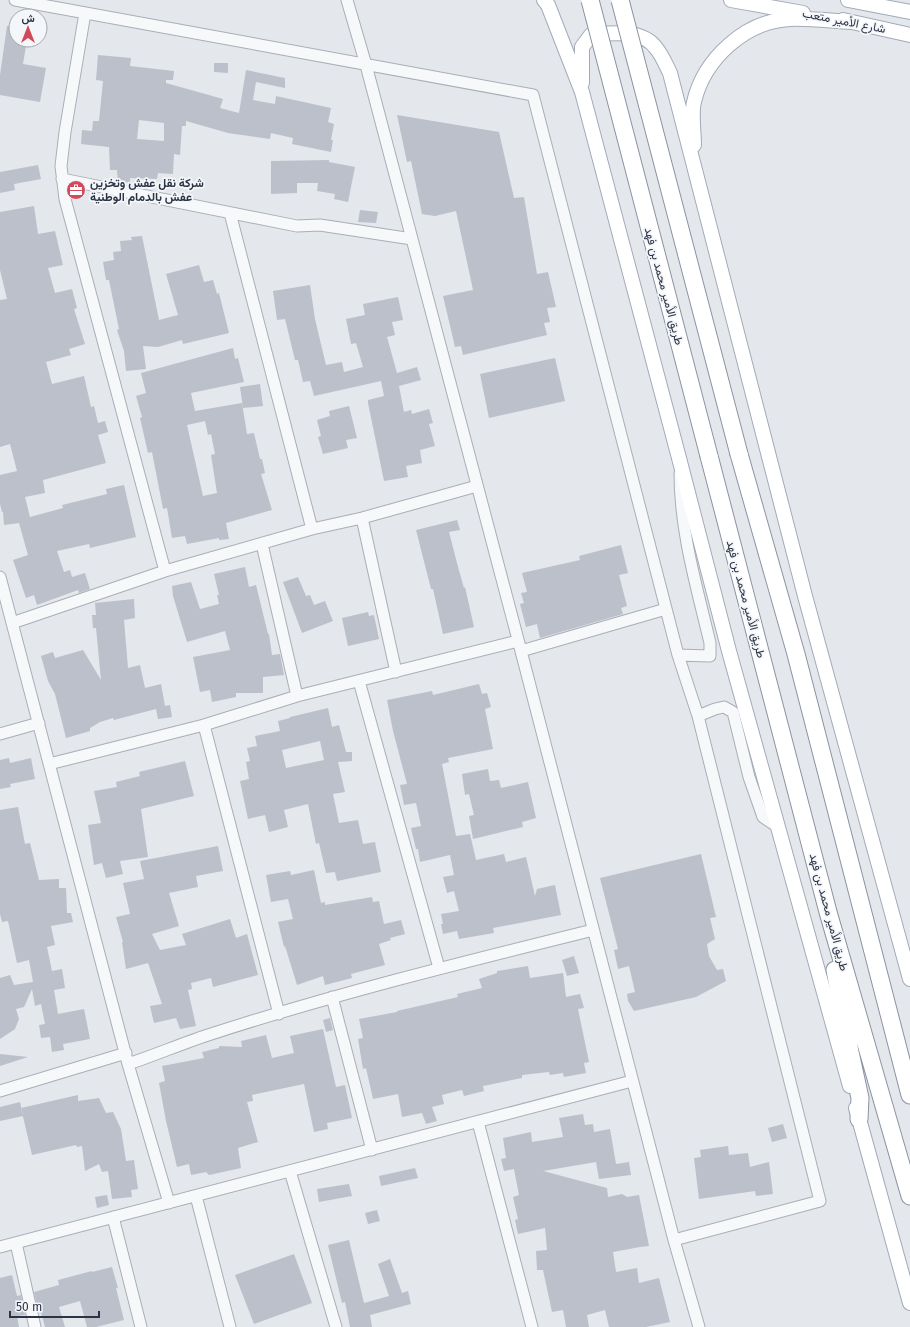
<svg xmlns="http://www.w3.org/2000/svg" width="910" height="1327" font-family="'Fira Sans',Vazirmatn,sans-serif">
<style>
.building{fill:#bbc0ca;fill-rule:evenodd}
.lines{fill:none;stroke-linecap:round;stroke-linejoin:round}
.minor-casing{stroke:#a9aeb7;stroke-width:13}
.major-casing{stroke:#a3abb8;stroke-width:16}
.highway-casing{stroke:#8b94a3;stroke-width:19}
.minor{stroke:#f7f8fa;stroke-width:11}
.major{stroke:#fff;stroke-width:14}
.highway{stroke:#fff;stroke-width:17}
.highway-bridge-casing{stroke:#8b94a3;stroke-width:19;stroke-linecap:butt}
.highway-bridge{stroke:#fff;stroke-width:17}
.labels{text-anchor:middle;stroke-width:3.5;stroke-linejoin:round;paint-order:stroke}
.street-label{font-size:12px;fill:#2b3445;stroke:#f4f6f9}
.poi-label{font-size:12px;font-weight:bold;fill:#2b3445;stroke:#f4f6f9;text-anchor:start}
</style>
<rect width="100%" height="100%" fill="#e4e7ec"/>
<path class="building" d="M7,26L16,27V40H27L23,64L46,68L40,102L0,95V75Z
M98,55L131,58L130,66L174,71L173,80H166V83L223,99L220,108L239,113L246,70L285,78V88L256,82L253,100L275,104L276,96L331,108L328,122L334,124L331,140H333L331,152L292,144L293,138L271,133L270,139L228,133L186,121V126H182L180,155L174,154L173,174L158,173L157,179L130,178V182L118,183L117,170H110L109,147L81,144L82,130L92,131L93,121H99L103,81L96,80ZM139,120L164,123V141L137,139Z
M214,63H228V73L214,72Z
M397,115L499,132L514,198L524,197L537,274L548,272L556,307L547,308L550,322L544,323L547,335L463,355L461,346L455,347L443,296L473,290L456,211L435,216L422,214L411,161L407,162Z
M329,160V162L355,167L348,202L334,199L335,194L317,191L318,183H297V193L271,194V161Z
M38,165L41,179L14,184L15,190L0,193V172Z
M34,206L38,234L55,231L63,265L48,268L55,293L72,289L77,308L74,309L85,344L69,349L71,355L46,362L52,384L84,376L91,407L94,406L98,423L105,421L108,432L98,435L106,463L43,480L45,493L25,497L30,517L63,508L62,505L107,494L106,489L124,485L136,537L90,548L89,544L57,551L64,572L70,570L72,577L85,573L90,589L79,593L78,590L37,605L34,595L26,598L13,560L28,555L19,523L4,525L3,512H2L0,504V475L17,471L10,444L0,447V300L7,299L0,270V212Z
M360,210L378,212L376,223L358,222Z
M142,236L159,320L178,315L166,274L199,265L204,282L213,280L217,294L219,293L229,333L183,344L182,340L158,347L143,346L146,369L126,371L124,351L117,330L119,329L109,280H106L103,262L114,260L113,252L121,251L120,241L132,240L131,237Z
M310,285L315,319L326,365L342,362L344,372L363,367L356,343L351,344L346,319L365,315L363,304L398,297L403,320L392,322L395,335L387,337L397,373L417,367L421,380L399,386L404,412L411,410L412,414L429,409L433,423L429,424L435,446L420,450L422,463L406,466L408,477L384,481L368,403V400L384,396L381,381L314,396L310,381L303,382L298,360H295L285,319L277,320L273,291Z
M233,348L235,359L238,358L244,382L191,393L195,411L242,403L247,434L254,433L260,459H262L265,473L261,474L272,510L226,523L229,539L219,540V538L187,544L185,536L172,538L167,508L163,509L152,452L148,453L140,418L142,417L136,396L146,393L141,373ZM205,421L208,435L211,434L215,454L211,455L217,493L203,496L187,425Z
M555,358L565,401L489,418L480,374Z
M260,384L263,406L243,408L240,387Z
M349,406L357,438L346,440L348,448L323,454L318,437L321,436L317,420L330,416L329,411Z
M457,520L460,530L449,532L458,567L464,588L465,587L474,627L443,634L433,589H431L416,530Z
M621,545L628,573L619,575L627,606L621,608L623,614L540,638L537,624L526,627L520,604L524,603L521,593L527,592L522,573L580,560L579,556Z
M245,567L249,587L256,585L268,634H269L272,655L280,654L284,675L263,677V693H236V697L212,702L210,690L200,692L193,657L230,650L225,631L187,642L173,596L172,586L191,582L200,609L219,604L217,595H219L214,574Z
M298,577L306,596L310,595L314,605L325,601L333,621L302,633L283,582Z
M134,599L135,618L124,620L128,668L140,665L145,688L161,684L165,706L170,705L172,717L158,719L156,709L114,720L113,718L100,722L90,728V731L66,738L55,694L48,681L41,656L53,652L55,658L83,650L101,680L96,628H93L92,615H96L95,603Z
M368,612L369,616L374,615L379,639L348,646L342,618Z
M479,684L482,694L487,693L491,707L485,709L493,749L448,758L449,762L442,764L456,836L470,834L476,860L504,854L506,862L526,857L535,896L537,889L555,885L561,915L493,928L494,933L459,939L457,931L443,934L441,924H443L441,914L459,911L454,891L447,893L443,877L454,875L450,855L420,862L418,849H416L411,828L421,826L416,803L404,805L400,785L407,784L393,731L387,700L432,691L433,695Z
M328,708L332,727L339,725L346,752H352V761L338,762L345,792L333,794L339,823L358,820L363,844L375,842L381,872L337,881L335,872L326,873L319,843L316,844L308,804L284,810L288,827L269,832L265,815L248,819L240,781L249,779L246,762L250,761L247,748L257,746L255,736L280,731L278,721L290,718V717ZM320,741L324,760L286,768L282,750Z
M9,758L10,763L31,758L35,779L10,784L11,787L0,789V760Z
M185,761L194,796L141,809L148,857L120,861L123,874L106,878L102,863L94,865L88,825L101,823L94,791L117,787L116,782L140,776L139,772Z
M488,769L490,781L499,780L501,788L528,782L536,818L522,822L523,827L473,839L469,816L474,815L469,794L465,795L462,774Z
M18,807L25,844L30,843L39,880L59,879V888H66L67,913H71L73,922L51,926L55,945L47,947L52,971L62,969L65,988L54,990L58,1014L84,1009L90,1039L63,1044L64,1050L52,1052L50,1037L41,1038L39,1025L45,1024L41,1004L35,1006L32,989L24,1007L16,1009L19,1019L15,1029L0,1039V978L10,975L14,985L33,982L29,960L17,963L8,921L2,922L0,914V810Z
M218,846L223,871L196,876L198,887L169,893L179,926L152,934L160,950L186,945L182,934L230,919L236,938L247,934L258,975L213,987L211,978L191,983L192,989L188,990L196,1026L180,1029L176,1018L154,1023L150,1006L162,1004L148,963L126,969L122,942H123L116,917L130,914L123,883L144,879L140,861Z
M701,854L716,917L710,918L715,939L707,944L709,956L717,970L723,969L726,981L696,997L634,1011L628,1001L627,994L635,992L629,966L618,969L614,950L618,949L600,878Z
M314,870L321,903L325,902V905L372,897L373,902L379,901L384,924L401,920L405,934L390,938L391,940L379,944L385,965L351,974L352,978L325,985L323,976L297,985L285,946L284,947L278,922L293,919L288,899L271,902L266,875L290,871L291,875Z
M574,956L579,973L567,976L562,960Z
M528,966L530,978L563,973L566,997L580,994L584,1008L578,1009L589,1062L584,1063L586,1073L564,1077L563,1073L550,1075L549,1072L522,1075V1078L483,1086L484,1091L464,1096L462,1090L442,1095L444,1104L432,1107L437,1121L426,1124L422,1113L402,1117L398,1094L373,1099L366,1068L363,1069L358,1039L363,1038L359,1019L397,1012V1011L458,997L457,994L482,988L479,979L497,973V971Z
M330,1018L333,1030L326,1032L323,1020Z
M323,1029L336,1087L345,1085L352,1118L327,1123L328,1129L314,1132L304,1084L252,1095L253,1101L247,1102L258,1142L238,1148L241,1168L209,1175L206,1172L191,1175L189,1164L177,1167L166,1121L159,1083L165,1081L162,1066L204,1058L202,1052L219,1048V1046L242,1047L241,1041L266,1035L272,1058L294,1053L290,1036Z
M0,1054L28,1057L0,1066Z
M78,1095V1101L99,1098L106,1113L113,1112L121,1129L126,1161L134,1160L138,1189L131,1190L132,1197L112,1199L108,1171L102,1172L99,1164L85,1171L82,1146L77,1147L76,1145L32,1155L21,1108Z
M20,1102L23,1116L0,1121V1107Z
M583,1114L585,1125L593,1124L594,1132L610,1129L616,1164L629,1162L631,1175L599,1179L596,1162L543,1171L607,1188L608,1197L622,1194L627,1197L639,1195L649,1246L640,1247L613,1252L616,1272L637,1268L639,1283L659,1278L670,1322L646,1327H609L605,1310L587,1315L589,1327H566L563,1310L552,1312L543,1270H537L536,1251L547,1250L545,1228L518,1234L515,1220L518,1219L513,1197L519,1195L514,1169L504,1171L501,1159L506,1158L503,1138L531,1132L532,1142L563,1137L559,1118Z
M783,1124L787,1138L772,1142L768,1128Z
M728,1146L729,1155L748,1153L750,1167L769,1162L773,1194L756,1196L755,1191L699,1199L694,1158L701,1157L700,1150Z
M415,1168L418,1178L381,1186L379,1176Z
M349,1184L352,1196L319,1202L317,1189Z
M107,1195L109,1205L97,1208L95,1197Z
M377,1210L380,1221L368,1224L365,1213Z
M349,1240L364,1303L389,1296L378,1264L390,1259L402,1293L408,1291L411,1304L370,1315L372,1327H350L345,1302L342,1303L328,1245Z
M294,1254L312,1303L254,1324L235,1275Z
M112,1267L118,1288H116L124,1320L96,1327H87L80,1301L59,1307L65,1327H45L41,1312L39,1313L34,1292L59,1285L58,1280L92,1271V1272Z
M12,1275L17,1296L21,1295L25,1315L17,1316L19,1327H0V1278Z"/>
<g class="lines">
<defs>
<path id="minor" d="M15,0L533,95L678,655L698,716L820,1201L674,1240
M347,0L366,65L521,651L674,1240L699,1327
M85,13L65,132L61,166L65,199L165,571
M62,179L297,226L320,225L412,239
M230,213L312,529
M362,518L396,672
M262,544L297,696
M0,577L128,1064L169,1203
M12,623L165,571L312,529L362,518L477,486
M521,651L666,609
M678,655L710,656V643C697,588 680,531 680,474
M359,681L439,968
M698,716L715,709L724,707L733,712L749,777L763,817L778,827
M204,725L279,1014
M0,734L39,723
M49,764L204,725L297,696L518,641
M332,997L372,1150
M128,1064C155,1055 181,1044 208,1035C334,994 464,962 593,930
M0,1091L126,1053
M478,1122L532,1327
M290,1171L336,1327
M196,1196L230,1327
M113,1217L141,1327
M16,1243L35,1327
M0,1247L632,1081"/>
<path id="major" d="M544,0L548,5L582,92L679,458L729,651L850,1086
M731,0L803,13
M848,0L910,12
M843,20L910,35
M582,83V47L591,35C612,33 642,29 656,48C662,55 666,65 670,73L805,596L910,979
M694,145C694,133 691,113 694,102C704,59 745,21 790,19C809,18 831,21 851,22
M856,1108L910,1303"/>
<path id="highway" d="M739,454L796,654L910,1095
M709,456L828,912L910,1196
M835,970L850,1052L860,1098L859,1119"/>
</defs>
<use href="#minor" class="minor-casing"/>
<use href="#major" class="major-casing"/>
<use href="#highway" class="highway-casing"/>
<use href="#minor" class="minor"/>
<use href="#major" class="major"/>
<use href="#highway" class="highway"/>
<defs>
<path id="highway-bridge" d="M590,0L709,456
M620,0L739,454"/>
</defs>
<use href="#highway-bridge" class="highway-bridge-casing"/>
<use href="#highway-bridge" class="highway-bridge"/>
</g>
<defs>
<symbol id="office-disc" viewBox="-11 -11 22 22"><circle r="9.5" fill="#d1495b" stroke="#f4f6f9"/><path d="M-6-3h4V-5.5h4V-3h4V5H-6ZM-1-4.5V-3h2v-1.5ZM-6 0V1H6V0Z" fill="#fff"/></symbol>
</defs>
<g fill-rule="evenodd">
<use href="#office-disc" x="65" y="179" width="22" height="22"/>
</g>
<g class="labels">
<g class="street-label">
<text transform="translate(844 21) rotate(11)" y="4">شارع الأمير متعب</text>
<text transform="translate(664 286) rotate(75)" y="4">طريق الأمير محمد بن فهد</text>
<text transform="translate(746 599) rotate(75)" y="4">طريق الأمير محمد بن فهد</text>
<text transform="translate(829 912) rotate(75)" y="4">طريق الأمير محمد بن فهد</text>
</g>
<g class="poi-label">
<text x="90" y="187">شركة نقل عفش وتخزين<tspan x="90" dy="14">عفش بالدمام الوطنية</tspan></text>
</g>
</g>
<g transform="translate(28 28)"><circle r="19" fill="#f4f6f9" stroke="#a4a8b1"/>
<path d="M0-3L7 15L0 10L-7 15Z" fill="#d1495b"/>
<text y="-6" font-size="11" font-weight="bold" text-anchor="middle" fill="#2b3445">ش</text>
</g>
<path d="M10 1311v6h89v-6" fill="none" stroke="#2b3445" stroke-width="2"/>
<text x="16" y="1311" font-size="12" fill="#2b3445" stroke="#f4f6f9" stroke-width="3" paint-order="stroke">50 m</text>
</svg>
